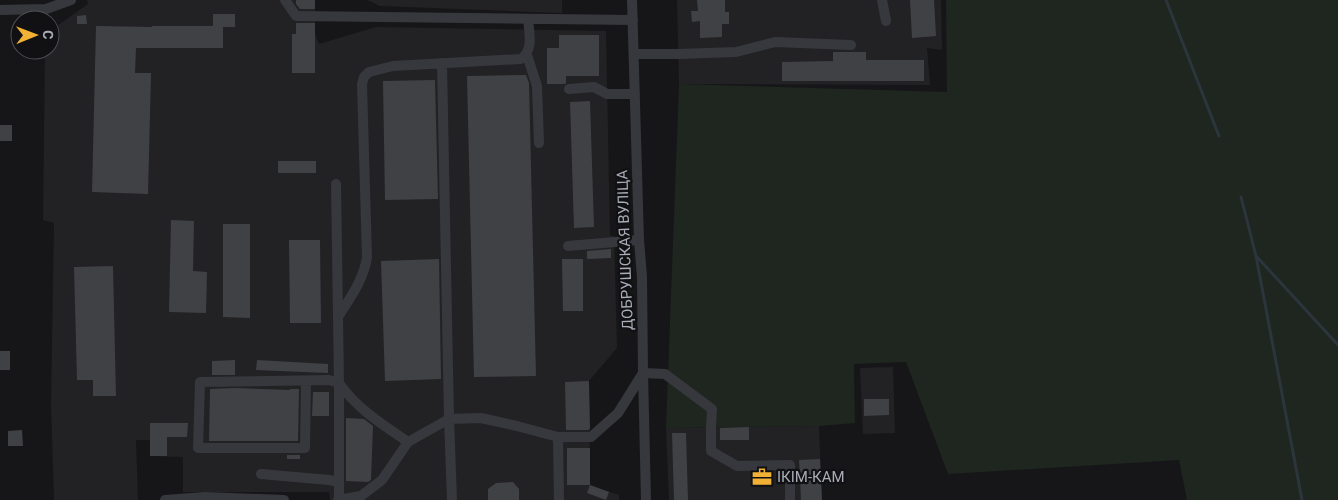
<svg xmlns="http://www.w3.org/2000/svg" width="1338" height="500" font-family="Roboto,sans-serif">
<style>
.built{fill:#222225}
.green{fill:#1e261f}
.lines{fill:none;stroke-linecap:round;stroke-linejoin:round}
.stream{stroke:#2c353c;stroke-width:3}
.building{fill:#404145}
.minor{stroke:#37383d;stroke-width:10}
.labels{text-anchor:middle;stroke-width:4.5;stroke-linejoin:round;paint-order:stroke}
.street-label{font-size:15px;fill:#a8adb8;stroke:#111113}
.poi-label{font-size:15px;fill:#a8adb8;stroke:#111113;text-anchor:start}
</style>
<rect width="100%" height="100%" fill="#161618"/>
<path class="built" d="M87,0H315V34L319,44L376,27L606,31L610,236H614L617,348L589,381L590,485L619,495V500H330L329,492H183V457L150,456V440H136L138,500H54L51,404L54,223L43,220L45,50H50V31L88,4Z
M367,0H562V13L380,6Z
M677,0H941L942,50L927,48L930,85L679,84Z
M893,367L895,433L863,434L860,368Z
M819,426L822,500H669L666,428Z"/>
<path class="green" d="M946,0H1338V500H1187L1179,460L948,474L906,362L854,364L855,423L819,426L666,428L679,84L947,92Z"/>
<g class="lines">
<path class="stream" d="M1166,0L1219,136
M1241,197L1256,256L1302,500
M1257,257L1338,345"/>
</g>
<path class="building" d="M296,0H315V9H300L296,4Z
M697,0H725V12H729V24H722V37L700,38V21L692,22L691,11H698Z
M910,0H934L936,36L912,38Z
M213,14H235V27H223V48H136L135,73H151L148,194L92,192L96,26L152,27V26H213Z
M86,15L87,24H77V16Z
M296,23H315V73H292V34H296Z
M559,35H599V76H566V83L565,84H547V48H559Z
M833,52H866V60H924V81H782V62L833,61Z
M526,75L529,83L536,376L474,377L467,76Z
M435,80L438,199L385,200L383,81Z
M590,101L594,227L574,228L570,102Z
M0,125H12V141H0Z
M278,161H316V173H278Z
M171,220L194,221L193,271L207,272L206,313L169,312Z
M223,224H250V318L223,317Z
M289,240H320L321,323H290Z
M611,249V258L587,259V251Z
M439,259L441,379L385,381L381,261Z
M562,259H583V311H563Z
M113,266L116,396H93V380H77L74,267Z
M0,351H10V370H0Z
M235,360V375H212V361Z
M257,360L328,364V373L256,370Z
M589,381L590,429L588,430H566L565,382Z
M235,388L290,390V389H299L298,441H209L210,389Z
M313,392H329V416H312Z
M864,399H889V415L864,416Z
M346,418L364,419L373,426L371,480L368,482L346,481Z
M150,423H188L187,437H167V456H150Z
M749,427V440H720V428Z
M22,430L23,446H8V431Z
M672,433H686L688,500H674Z
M567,448H590V485H567Z
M287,455H300V459H287Z
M820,459L822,500H801L799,460Z
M513,482L519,489V500H488V489L496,483Z
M590,485L609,492L606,500L587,493Z"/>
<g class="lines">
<path class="minor" d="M285,0L296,16L633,20
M632,0L639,240L642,277L643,373L646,500
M882,0L886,21
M0,10L46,9L71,0
M634,54H679L736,52L775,42L851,45
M527,55L537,86L539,143
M442,63L449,419L452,500
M569,89L594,87L607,94H635
M336,184L339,383C357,409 382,424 408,442
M568,246L639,240
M338,317C350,298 364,279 367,257L362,84L364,77L369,72L393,66L521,59C534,50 529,32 528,19
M306,381L305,448H198L200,382L329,380L339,383V500
M558,437L559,500
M261,474L329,480L339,482
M165,500L205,497L284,500
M338,500L361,496L382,480L408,442L449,419L481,418L517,426L558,437H591L618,413L643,373L665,374L712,409L711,428V451L737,466L790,465V500"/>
</g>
<defs>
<symbol id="office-bare" viewBox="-9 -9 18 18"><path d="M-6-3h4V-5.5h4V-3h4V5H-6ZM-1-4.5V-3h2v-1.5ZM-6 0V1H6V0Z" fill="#f2b134" stroke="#111113" stroke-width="2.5" paint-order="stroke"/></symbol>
</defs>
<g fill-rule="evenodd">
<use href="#office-bare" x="748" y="463" width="28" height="28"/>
</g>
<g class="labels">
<g class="street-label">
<text transform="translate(625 250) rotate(-92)" y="5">ДОБРУШСКАЯ ВУЛІЦА</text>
</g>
<g class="poi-label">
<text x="777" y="482">ІКІМ-КАМ</text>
</g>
</g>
<g transform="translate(35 35) rotate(89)"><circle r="24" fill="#111113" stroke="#4d4f55"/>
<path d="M0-4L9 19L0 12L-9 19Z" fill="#f2b134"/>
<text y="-8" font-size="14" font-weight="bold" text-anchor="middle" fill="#a8adb8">С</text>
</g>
</svg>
